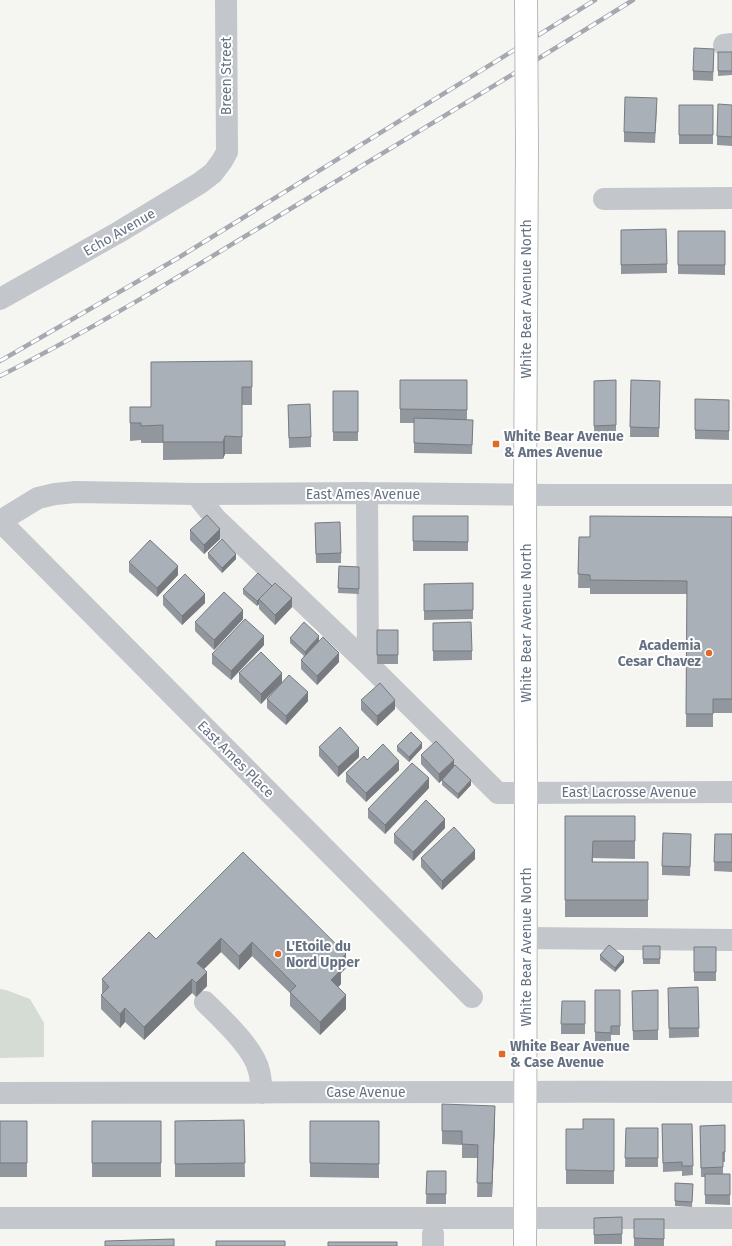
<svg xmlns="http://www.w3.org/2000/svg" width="732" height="1246" font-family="'Fira Sans',sans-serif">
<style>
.garden{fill:#d5dcd3}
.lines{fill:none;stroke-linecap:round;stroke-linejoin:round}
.major-casing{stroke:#b6b9be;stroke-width:24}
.minor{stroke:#c3c6ca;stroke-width:22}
.major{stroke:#fff;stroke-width:22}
.rail-casing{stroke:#a4a8af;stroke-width:4.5}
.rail{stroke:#fff;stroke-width:3;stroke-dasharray:9;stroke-linecap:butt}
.major-bridge-casing{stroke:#b6b9be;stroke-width:24;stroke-linecap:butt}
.major-bridge{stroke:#fff;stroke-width:22}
.wall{fill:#92979d}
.shaded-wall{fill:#777b80}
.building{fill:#aab0b7;stroke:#777b80}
.poi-dot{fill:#e16a26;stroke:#fff;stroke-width:1.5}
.labels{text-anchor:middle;stroke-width:4;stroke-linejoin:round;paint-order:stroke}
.street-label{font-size:14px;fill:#657183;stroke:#fff}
.poi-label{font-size:14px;font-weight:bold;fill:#657183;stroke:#fff;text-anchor:start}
</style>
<rect width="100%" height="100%" fill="#f5f5f2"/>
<path class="garden" d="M0,989L6,990L30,999L44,1023V1057L0,1058Z"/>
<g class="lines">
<defs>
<path id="major" d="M525,1246L526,792L525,494L527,146"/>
</defs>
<use href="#major" class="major-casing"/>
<path class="minor" d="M724,45L732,44
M604,199L732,198
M0,299L119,232L200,183L213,173L222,161L227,152L226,0
M367,493L368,664
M196,494L216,519L368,664L498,793L732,792
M526,938L732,940
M472,997L0,521L38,498L55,494L76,492L196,494L367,493L551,495H732
M205,1002C222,1019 254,1048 259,1071C261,1078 261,1086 262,1093
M0,1093C244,1093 488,1091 732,1092
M0,1218H732
M433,1246V1234"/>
<use href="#major" class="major"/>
<defs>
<path id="rail" d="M0,361L178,258L595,0
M0,376C101,325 198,265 295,206C408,138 521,70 633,0"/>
</defs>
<use href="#rail" class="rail-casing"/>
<use href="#rail" class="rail"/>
<defs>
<path id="major-bridge" d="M526,0L527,146"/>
</defs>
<use href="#major-bridge" class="major-bridge-casing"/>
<use href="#major-bridge" class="major-bridge"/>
</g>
<path class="wall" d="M718,52H732V75L718,76Z
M714,58L713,81L693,80V71Z
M679,105H713V144H679Z
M732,105V146L717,145V136Z
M657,108L655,143L624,142V132Z
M621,230L667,264V273L621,274Z
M678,231H725V275L678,274Z
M252,361V405H242V454H225L223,459L163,460V443H141V440L130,441V407H151Z
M400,380H467V420H473L472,454L414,453V423H400Z
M616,380V435H594V381Z
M631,380L660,381L659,437H630Z
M333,391H358V441H333Z
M729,400V440L695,439V430Z
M288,405L311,437V447L289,448Z
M413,516H468V551H413Z
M732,517V713H713V727H686L687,594H590V588H578L579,537H590Z
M315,523L341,553V563H316Z
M190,530L220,539L204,554L190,540Z
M208,553L236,559L222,573L208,558Z
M129,562L178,575L157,597L129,572Z
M339,566L359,567V594L338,593Z
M424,584L473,610V619L424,620Z
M243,589L292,607L275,625L259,609V604L257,606L243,594Z
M163,596L205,603L182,625L163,605Z
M243,619L214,650L195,631V622Z
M433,623L472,651V660L433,661Z
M377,630H398V664H377Z
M290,638L319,641L339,662L317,685L301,669V660L304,656L290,643Z
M264,645L231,680L212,664V654Z
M239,673L282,682L308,701L286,725L267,708V699L280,684L261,704L239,682Z
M361,700L395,709L377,726L361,710Z
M397,746L422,748L409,762L397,751Z
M319,747L359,757L338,777L319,756Z
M421,755L454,767L471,785L458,799L442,785V780L439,783L421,764Z
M399,770L366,802L346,782V773Z
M429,788L385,834L368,818V809Z
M565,816H635V859L593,858V862H648V917H565Z
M445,828L413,861L394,843V834Z
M715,834H732V872L714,871Z
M691,843L690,876L662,875V866Z
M243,852L346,968L341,973V984L338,987L346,1009L320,1035L290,1006V993L252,956L239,970L221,952L204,969L207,986L196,997L192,993L144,1040L125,1022L120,1028L101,1009V995L102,994V979L156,939Z
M421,858L475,859L442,890L421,867Z
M643,946H660V964H643Z
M694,947H716V981H694Z
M600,955L624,962L615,972L600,960Z
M698,987L699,1037L669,1038L668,988Z
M595,990H620V1035H611V1042H595Z
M658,990V1040H633L632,991Z
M585,1001V1034H561V1024Z
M614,1119V1184H566V1129H583Z
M244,1120L245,1177H175V1121Z
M495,1120L492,1197H477L478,1158H462V1145L442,1144V1131Z
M0,1121H27V1177H0Z
M92,1121H161V1177H92Z
M310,1121H379V1178L310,1177Z
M662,1124H692L693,1175L682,1176V1171L663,1172Z
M725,1125V1162H723V1174H730V1205L705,1204V1177H701L700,1126Z
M626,1128H658V1167H625Z
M427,1171H446V1204H426Z
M675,1183L693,1184L692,1207L675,1206Z
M622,1217V1244H594V1218Z
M634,1219H664V1246H634Z"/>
<path class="shaded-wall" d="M225,436V454L223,459V442Z
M220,529V539L204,554V545Z
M236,554V559L222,573V568Z
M178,566V575L157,597V588Z
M272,586L259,599V604L257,606V601Z
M205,594V603L182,625V616Z
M292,598V607L275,625V615Z
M243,610V619L214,650V640Z
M264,636V645L231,680V671Z
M319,636V641L305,657V652Z
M339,653V662L317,685V676Z
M282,673V682L261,704V694Z
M308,692V701L286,725V716Z
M395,700V709L377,726V716Z
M422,743V748L409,762V757Z
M359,748V757L338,777V767Z
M454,760V769L439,783V774Z
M399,761V770L366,802V793Z
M429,778V788L385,834V825Z
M471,780V785L458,799V794Z
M445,819V828L413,861V852Z
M475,850V859L442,890V881Z
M221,938V952L197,976V963Z
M252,942V956L239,970V956Z
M346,954V968L341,973V984L331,994V980L335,965Z
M624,957V962L615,972V968Z
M207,972V986L196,997V983Z
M192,979V993L144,1040V1027Z
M346,995V1009L320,1035V1022Z
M125,1008V1022L120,1028V1014Z
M495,1106V1120L492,1197V1183Z"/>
<path class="building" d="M694,48L714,49L713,72L693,71Z
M718,52H732V71H718Z
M625,97L657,98L655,133L624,132Z
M718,104L732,105V137L717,136Z
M679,105H713V135H679Z
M666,229L667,264L621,265V230Z
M678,231H725V265H678Z
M252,361V387H242V437L225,436L223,442H163V425L141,426V423H130V407H151V362Z
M400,380H467V410L400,409Z
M616,380V425L594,426V381Z
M631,380L660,381L659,428L630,427Z
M333,391H358V432H333Z
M695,399L729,400V431L695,430Z
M310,404L311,437L289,438L288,405Z
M414,418L473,420L472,445L414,443Z
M207,515L220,529L204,545L190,530Z
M413,516H468V542L413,541Z
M590,516L732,517V699H713V714H686L687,581L590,580V575L578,574L579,537H590Z
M340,522L341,553L316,554L315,523Z
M222,539L236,554L222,568L208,553Z
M150,540L178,566L157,588L129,562Z
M339,566L359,567V589L338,588Z
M258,573L272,586L257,601L243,589Z
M185,574L205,594L182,616L163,596Z
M275,583L292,598L275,615L259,599Z
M473,583V610L424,611V584Z
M224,592L243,610L214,640L195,622Z
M245,619L264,636L231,671L212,654Z
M304,622L319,636L305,652L290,638Z
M471,622L472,651H433V623Z
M377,630H398V655H377Z
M323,637L339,653L317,676L301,660Z
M261,652L282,673L261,694L239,673Z
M289,675L308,692L286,716L267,699Z
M380,683L395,700L377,716L361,700Z
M340,727L359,748L338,767L319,747Z
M411,732L422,743L409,757L397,746Z
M436,741L454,760L439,774L421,755Z
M383,744L399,761L366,793L346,773L364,756L367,760Z
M412,763L429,778L385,825L368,809Z
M455,765L471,780L458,794L442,780Z
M426,800L445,819L413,852L394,834Z
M565,816H635V841H593L592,862H648V900H565Z
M454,827L475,850L442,881L421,858Z
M663,833L691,834L690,867L662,866Z
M715,834H732V862H714Z
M243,852L346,954L335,965L341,970L331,980L346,995L320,1022L290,992L296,986L252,942L239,956L221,938L197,963L207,972L196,983L192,979L144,1027L125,1008L120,1014L101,995L109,987L102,979L149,932L156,939Z
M609,945L624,957L615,968L600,955Z
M643,946H660V959H643Z
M694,947H716V972H694Z
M698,987L699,1028H669L668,988Z
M595,990H620V1026H611V1033L595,1032Z
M658,990V1030L633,1031L632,991Z
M562,1001H585V1024H561Z
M442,1104L495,1106L492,1183H477L478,1145L462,1144V1131H442Z
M583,1119H614V1171L566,1170V1129H583Z
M244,1120L245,1163L175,1164V1121Z
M0,1121H27V1163H0Z
M92,1121H161V1163H92Z
M310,1121H379V1164L310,1163Z
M662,1124H692L693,1166H682V1162L663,1163Z
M725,1125V1152H723V1167L701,1168L700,1126Z
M626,1128H658V1158H625Z
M427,1171H446V1194H426Z
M705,1174H730V1195H705Z
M675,1183L693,1184L692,1202L675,1201Z
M622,1217V1234L594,1235V1218Z
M634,1219H664V1239L634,1238Z
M174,1239V1246H105V1241Z
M216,1241H285V1246H216Z
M328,1242H397V1246H328Z"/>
<g class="poi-dot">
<rect x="492" y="440" width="8" height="8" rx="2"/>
<circle cx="709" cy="653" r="4"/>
<circle cx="278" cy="954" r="4"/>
<rect x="498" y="1050" width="8" height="8" rx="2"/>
</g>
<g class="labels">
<g class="street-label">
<text transform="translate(226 76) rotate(-90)" y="5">Breen Street</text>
<text transform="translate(119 232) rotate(-30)" y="5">Echo Avenue</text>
<text transform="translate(526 299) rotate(-90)" y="5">White Bear Avenue North</text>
<text x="363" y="499">East Ames Avenue</text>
<text transform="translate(526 623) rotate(-90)" y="5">White Bear Avenue North</text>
<text transform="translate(236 759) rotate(45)" y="5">East Ames Place</text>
<text x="629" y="797">East Lacrosse Avenue</text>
<text transform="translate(526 947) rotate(-90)" y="5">White Bear Avenue North</text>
<text x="366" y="1097">Case Avenue</text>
</g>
<g class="poi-label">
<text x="504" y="441">White Bear Avenue<tspan x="504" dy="16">&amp; Ames Avenue</tspan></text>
<text x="701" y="650" text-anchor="end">Academia<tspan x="701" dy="16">Cesar Chavez</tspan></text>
<text x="286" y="951">L'Etoile du<tspan x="286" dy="16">Nord Upper</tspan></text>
<text x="510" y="1051">White Bear Avenue<tspan x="510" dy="16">&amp; Case Avenue</tspan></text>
</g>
</g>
</svg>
